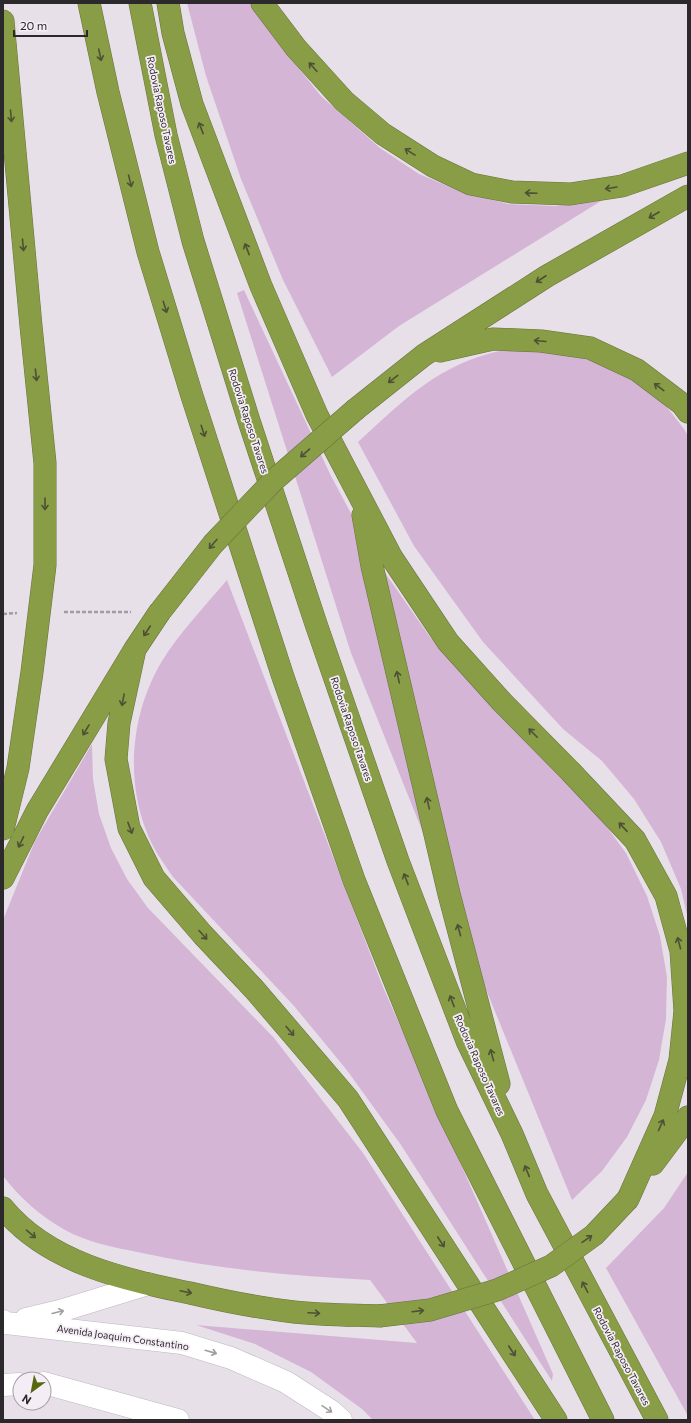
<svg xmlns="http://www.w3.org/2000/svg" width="691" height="1423" font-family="Commissioner,sans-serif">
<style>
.green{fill:#d5b5d6}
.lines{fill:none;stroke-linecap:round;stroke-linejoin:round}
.minor-casing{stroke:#beb7be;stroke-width:23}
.highway-casing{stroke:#68743d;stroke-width:23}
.path{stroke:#a29ca2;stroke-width:2.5;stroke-dasharray:4 2;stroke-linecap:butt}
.minor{stroke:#fff;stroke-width:22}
.highway{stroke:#899c46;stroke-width:22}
.highway-bridge-casing{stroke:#68743d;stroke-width:23;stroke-linecap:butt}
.highway-bridge{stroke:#899c46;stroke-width:22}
.oneway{stroke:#4d5135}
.oneway2{stroke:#a09fa0}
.labels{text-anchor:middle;stroke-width:3.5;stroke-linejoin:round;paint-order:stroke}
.street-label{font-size:10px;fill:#2c292c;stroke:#f5edf5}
</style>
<rect width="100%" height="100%" fill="#e8e0e8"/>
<path class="green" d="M187,3H250L280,45L321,96L380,148L419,174L462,192L508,204L555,206L601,201L399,326L332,377L283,280L241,179L206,76Z
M244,290L331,476L376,560L430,637L493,708L598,815L626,853L647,896L660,936L667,977L666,1019L659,1060L646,1100L627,1137L602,1171L572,1200L474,960L351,653L237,293Z
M534,348L592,357L644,385L666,406L684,429L688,436V919L681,889L661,842L634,799L602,761L563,729L483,642L414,546L358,442C404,400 439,363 504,350C514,348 524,348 534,348Z
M227,580L383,987L553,1374L552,1381L401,1145L346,1069L294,1006L173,877C163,862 152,848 146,830C125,776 132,711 162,661C180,632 205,606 227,580Z
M92,744L93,779L99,814L111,848L127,879L148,908L274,1038L363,1153L535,1420H373L362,1409L311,1372L255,1344L196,1325L417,1343L370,1280C291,1276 214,1269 137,1252C112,1247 87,1242 65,1230C40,1216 20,1198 3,1176V920L35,841Z
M688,1172V1416L606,1268L664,1208Z"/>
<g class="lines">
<defs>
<path id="minor" d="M26,1319L60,1311L148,1284
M3,1321L6,1323L182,1343L231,1358L286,1382L331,1411L341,1420
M44,1383L178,1420
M3,1385L20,1384"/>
<path id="highway" d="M89,3L108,92L148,252L192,396L283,677L354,880L447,1111L603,1420
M140,3L166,135L193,241L249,421L316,624L398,861L467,1041L512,1134L537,1194L657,1420
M168,3L173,33L192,104L261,286L317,415L392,558L448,642L502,702L570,771L635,840L666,896L681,951L685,1011L680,1060L665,1116L628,1199
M262,3L296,48L344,101L383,134L433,166L471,184L512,192L570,194L622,186L688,163
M3,21L31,326L45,463V565L32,672L18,768L3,829
M440,351L493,339L541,341L590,348L637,370L682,404L688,412
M356,409L424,355L547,276L688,196
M363,515L372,566L449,894L499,1084
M135,649L119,723L116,759L129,828L154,878L203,935L254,989L348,1099L556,1420
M3,878L37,811L135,649L159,613
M653,1164L688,1117
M3,1208C48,1263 123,1279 190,1293C224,1301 259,1308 294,1312C322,1315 351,1315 379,1316"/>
</defs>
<use href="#minor" class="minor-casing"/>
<use href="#highway" class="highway-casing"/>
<path class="path" d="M64,612H131
M3,614L17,613"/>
<use href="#minor" class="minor"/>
<use href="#highway" class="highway"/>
<defs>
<path id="highway-bridge" d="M159,613L213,544L273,481L356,409
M379,1316L430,1310L497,1290L551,1266L594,1235L628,1199"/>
</defs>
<use href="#highway-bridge" class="highway-bridge-casing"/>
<use href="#highway-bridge" class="highway-bridge"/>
</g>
<defs><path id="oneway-shaft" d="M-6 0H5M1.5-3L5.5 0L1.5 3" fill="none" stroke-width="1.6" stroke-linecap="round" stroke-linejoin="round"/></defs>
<g class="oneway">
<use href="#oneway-shaft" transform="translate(100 55) rotate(78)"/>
<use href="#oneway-shaft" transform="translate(313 67) rotate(-132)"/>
<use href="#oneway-shaft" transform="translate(11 116) rotate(85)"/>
<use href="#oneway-shaft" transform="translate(201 128) rotate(-111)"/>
<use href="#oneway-shaft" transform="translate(410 152) rotate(-148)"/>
<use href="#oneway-shaft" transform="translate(130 181) rotate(76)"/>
<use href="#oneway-shaft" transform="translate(611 188) rotate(171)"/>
<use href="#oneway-shaft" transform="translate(531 193) rotate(-178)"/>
<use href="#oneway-shaft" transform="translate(654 215) rotate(150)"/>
<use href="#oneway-shaft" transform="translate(23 245) rotate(85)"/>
<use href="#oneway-shaft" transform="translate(247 249) rotate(-111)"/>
<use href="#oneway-shaft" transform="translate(541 279) rotate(147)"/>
<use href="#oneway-shaft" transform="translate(165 307) rotate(73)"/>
<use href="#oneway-shaft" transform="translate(540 341) rotate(-175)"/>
<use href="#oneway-shaft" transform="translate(36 375) rotate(84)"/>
<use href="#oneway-shaft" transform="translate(393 379) rotate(142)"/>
<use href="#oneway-shaft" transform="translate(659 387) rotate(-143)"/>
<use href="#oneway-shaft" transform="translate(203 431) rotate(72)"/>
<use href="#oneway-shaft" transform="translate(305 453) rotate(139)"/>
<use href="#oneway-shaft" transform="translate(45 504) rotate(90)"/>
<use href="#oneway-shaft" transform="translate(213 544) rotate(130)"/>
<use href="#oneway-shaft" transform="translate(147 631) rotate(123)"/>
<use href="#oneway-shaft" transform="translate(398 677) rotate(-103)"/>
<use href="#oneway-shaft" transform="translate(123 700) rotate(101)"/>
<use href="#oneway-shaft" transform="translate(86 730) rotate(121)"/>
<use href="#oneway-shaft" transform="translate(533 733) rotate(-135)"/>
<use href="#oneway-shaft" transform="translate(428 803) rotate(-103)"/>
<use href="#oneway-shaft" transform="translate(623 827) rotate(-133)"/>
<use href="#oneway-shaft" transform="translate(130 828) rotate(70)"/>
<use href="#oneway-shaft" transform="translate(21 842) rotate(116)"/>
<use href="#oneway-shaft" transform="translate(406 879) rotate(-111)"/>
<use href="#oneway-shaft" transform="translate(459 930) rotate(-105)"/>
<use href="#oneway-shaft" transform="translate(203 935) rotate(48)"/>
<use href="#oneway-shaft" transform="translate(679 943) rotate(-105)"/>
<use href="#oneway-shaft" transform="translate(452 1001) rotate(-111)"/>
<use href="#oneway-shaft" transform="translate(290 1031) rotate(50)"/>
<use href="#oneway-shaft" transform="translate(492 1055) rotate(-105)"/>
<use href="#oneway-shaft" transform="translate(661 1125) rotate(-66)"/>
<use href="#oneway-shaft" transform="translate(527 1171) rotate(-112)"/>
<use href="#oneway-shaft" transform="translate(31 1234) rotate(40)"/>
<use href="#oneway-shaft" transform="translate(587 1239) rotate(-35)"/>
<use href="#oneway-shaft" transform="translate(441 1242) rotate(57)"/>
<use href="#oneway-shaft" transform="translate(585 1287) rotate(-118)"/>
<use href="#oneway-shaft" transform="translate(186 1292) rotate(12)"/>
<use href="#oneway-shaft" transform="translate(418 1311) rotate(-7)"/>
<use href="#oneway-shaft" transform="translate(314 1313) rotate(3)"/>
<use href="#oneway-shaft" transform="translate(512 1351) rotate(57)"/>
</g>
<g class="oneway2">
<use href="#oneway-shaft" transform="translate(58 1312) rotate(-14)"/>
<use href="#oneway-shaft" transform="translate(211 1352) rotate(16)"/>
<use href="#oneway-shaft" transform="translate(327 1409) rotate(34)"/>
</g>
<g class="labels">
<g class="street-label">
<text transform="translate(162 110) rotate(78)" y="4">Rodovia Raposo Tavares</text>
<text transform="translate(249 421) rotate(72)" y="4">Rodovia Raposo Tavares</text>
<text transform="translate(352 729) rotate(71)" y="4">Rodovia Raposo Tavares</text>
<text transform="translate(480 1065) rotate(66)" y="4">Rodovia Raposo Tavares</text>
<text transform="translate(123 1337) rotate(8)" y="4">Avenida Joaquim Constantino</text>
<text transform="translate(622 1356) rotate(62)" y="4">Rodovia Raposo Tavares</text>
</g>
</g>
<rect width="691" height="1423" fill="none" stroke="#2c292c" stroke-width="8"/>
<g transform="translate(32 1391) rotate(212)"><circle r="19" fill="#f5edf5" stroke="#a59fa5"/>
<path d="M0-3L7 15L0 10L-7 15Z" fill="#576710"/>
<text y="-6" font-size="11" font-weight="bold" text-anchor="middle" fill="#2c292c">N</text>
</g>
<path d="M14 30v6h73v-6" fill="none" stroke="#2c292c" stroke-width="2"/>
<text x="20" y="30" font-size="12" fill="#2c292c" stroke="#f5edf5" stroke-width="3" paint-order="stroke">20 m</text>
</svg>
